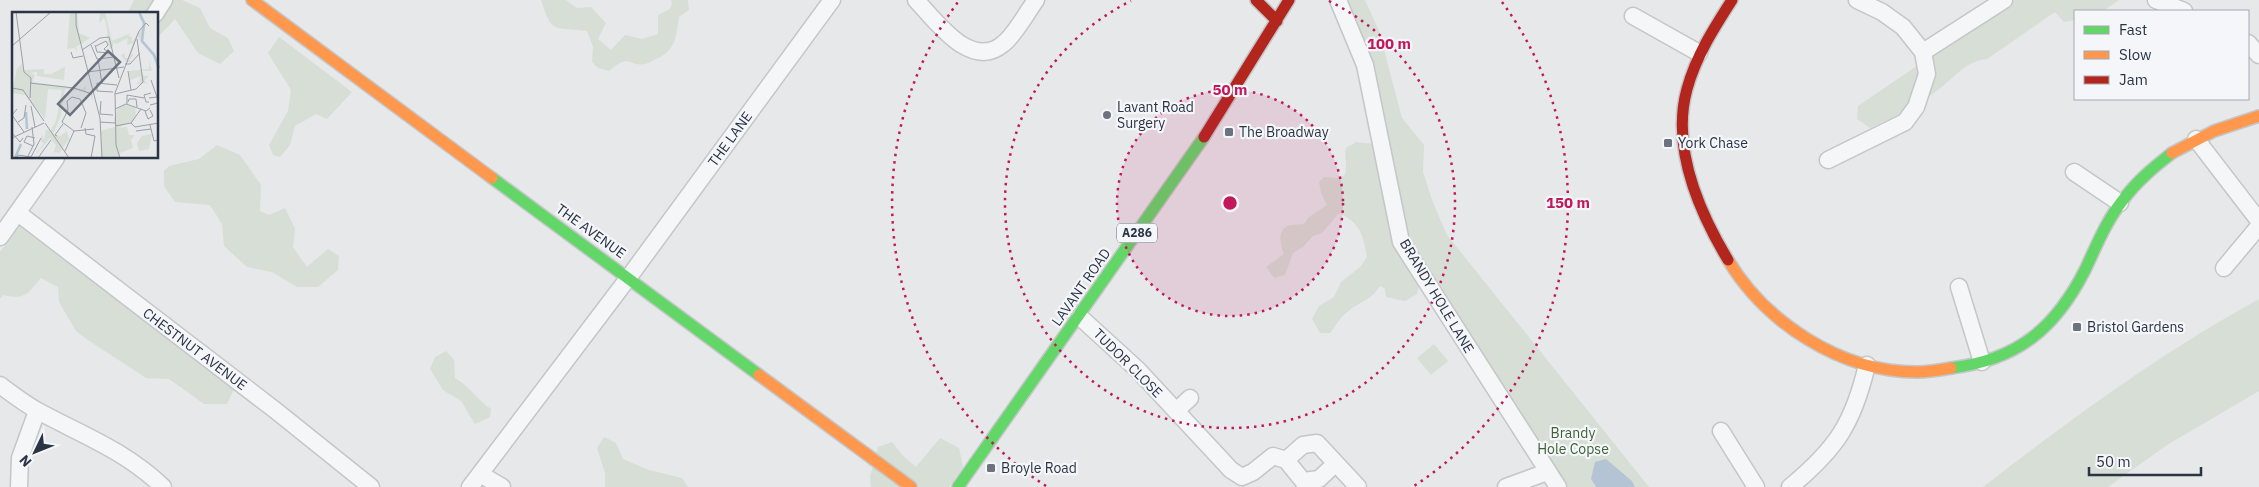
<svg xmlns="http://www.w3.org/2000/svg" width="2259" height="487" font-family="'IBM Plex Sans',sans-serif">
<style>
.green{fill:#d6ded6}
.water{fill:#b4c4d5}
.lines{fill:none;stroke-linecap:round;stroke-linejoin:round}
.street-casing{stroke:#c4c6c8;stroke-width:19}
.fast-casing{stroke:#c4c6c8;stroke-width:14}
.slow-casing{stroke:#c4c6c8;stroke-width:14}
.jam-casing{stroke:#c4c6c8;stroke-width:14}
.street{stroke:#f5f6f7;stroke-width:16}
.fast{stroke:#63d668;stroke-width:11}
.slow{stroke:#ff974d;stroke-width:11}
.jam{stroke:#b3261e;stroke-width:11}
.ring{fill:none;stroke:#c2185b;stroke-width:2.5;stroke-dasharray:2.5 5}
.poi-dot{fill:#6c737f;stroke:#f4f6f9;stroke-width:2}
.labels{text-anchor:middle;stroke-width:4.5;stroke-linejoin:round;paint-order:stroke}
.shield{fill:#f4f6f9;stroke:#676e7b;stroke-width:1}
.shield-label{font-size:12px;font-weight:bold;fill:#2b3445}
.poi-label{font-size:14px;fill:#2b3445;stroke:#f4f6f9;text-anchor:start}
.street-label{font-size:14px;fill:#2b3445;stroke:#f4f6f9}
.park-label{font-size:14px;fill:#3f6138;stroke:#f4f6f9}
.inset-river{fill:none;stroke:#b4c4d5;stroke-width:2.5}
.inset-road{fill:none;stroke:#9ba0a8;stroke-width:1}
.view{fill:#6c737f;fill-opacity:0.15;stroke:#6c737f;stroke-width:2.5}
.inset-edge{fill:none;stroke:#2b3445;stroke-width:2.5}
.centre{fill:#c2185b;stroke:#f4f6f9;stroke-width:2.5}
.ring-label{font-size:15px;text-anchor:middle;font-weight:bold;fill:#c2185b;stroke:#f4f6f9;stroke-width:4.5;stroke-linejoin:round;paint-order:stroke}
</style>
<rect width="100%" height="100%" fill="#e6e8ea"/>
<path class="green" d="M134,0H182L200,8L210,28L228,38L234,51L220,64L198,53L175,19L158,37V14H127Z
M541,0H566L577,8L591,7L606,23L598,39L611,50L625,35L642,39L658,34V15L670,9L672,3L671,0H688L689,10L679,17C676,36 676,51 656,59C653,60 648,64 645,64C628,67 630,52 609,71L598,68L592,62L593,47L587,31C553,27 552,34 541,0Z
M1341,0H1365L1379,31L1402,118L1424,145L1423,172L1432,200L1447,235L1649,487H1635L1632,481L1591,479L1596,487H1563L1411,241L1405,237Z
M2014,0H2119L2103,11H2075V20L2064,22L2055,12L1987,59C1964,61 1953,80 1935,92C1915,107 1892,118 1870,128L1857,119L1858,106Z
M279,37L352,92L327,119L316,114L295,126L290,145L280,157L273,155L269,145L288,111L291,90L268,53Z
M1356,142L1374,144L1395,245L1419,284L1417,294L1405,301L1386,297L1385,289L1380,286C1370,302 1357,302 1345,314C1339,319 1335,327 1330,333H1320L1312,319L1319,306L1334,297L1341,282L1360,267L1367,257C1363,234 1360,223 1339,213L1322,233L1313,236L1303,247L1293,253L1285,275L1274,278L1266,267L1284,254C1280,245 1276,228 1291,225C1295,224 1299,225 1304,224L1309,217L1327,205L1321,193L1319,182L1324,177L1338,178L1345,175C1348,165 1344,158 1346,148Z
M217,145L240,155L261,185L260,211L269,215L285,208L295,229L293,247L307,267L328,249L339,256L338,270L318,287H297L272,272L247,267L224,246L222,224L210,205L175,202L164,186V171L169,166L199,159Z
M19,226L234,389L227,404H204L169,379L146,378L88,340L76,331L59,302L58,287L41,278C27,294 26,300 3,295L0,299V252Z
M2259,299V391L2167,445L2108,487H1983C2071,419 2162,352 2259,299Z
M1434,344L1448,361L1431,375L1417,358Z
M446,351L454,360L455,378C470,386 477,400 491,409L490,417L475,424L461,401L443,390L430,369L435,357Z
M604,437L616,443L623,459L649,470L682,478L688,487H605V473L597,448Z
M940,438L959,448L963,467L949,487H871L870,477L878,447L892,442L903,456L916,467Z"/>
<path class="water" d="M1606,459L1632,481L1635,487H1596L1591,479L1595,462Z"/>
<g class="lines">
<defs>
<path id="street" d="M916,0C936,21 971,71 1003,44C1015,35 1027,12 1036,0
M1338,0L1365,65L1401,242L1558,487
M2156,0L2184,11
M155,14L164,0
M1633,16L1699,53
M2248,43L2259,55
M1923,52L2004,0
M2196,139L2259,221
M1828,160L1905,122L1916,107L1927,74L1923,52L1903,27L1882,12L1857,0
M2074,172L2120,203
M18,213L275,410L371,487
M0,237L56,158
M2224,268L2259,226
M1959,287L1982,362
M1080,317L1138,370L1231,470L1242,477L1253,472L1273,456L1286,460L1303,445L1317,443L1358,487
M0,385C12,394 25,404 38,411C84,436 124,450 163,487
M1176,411L1190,398
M1721,431L1756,487
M1286,460L1303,481L1319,479L1335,464
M480,474L502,487
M19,487L20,458L37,411
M470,487L629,277L832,0
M1506,487L1547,472
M1790,487C1836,449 1853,424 1867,365"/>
<path id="fast" d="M492,178L759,375
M1951,368C2017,360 2055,329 2085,270C2096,247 2106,221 2123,200C2137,181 2154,167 2172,153
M958,487L1204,137"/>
<path id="slow" d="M252,0L492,178
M2172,153L2214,131L2259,116
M1728,260C1766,323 1841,372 1917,372C1928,372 1940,370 1951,368
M759,375L911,487"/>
<path id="jam" d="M1256,0L1277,21
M1204,137L1289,0
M1728,260C1698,210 1671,147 1687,89C1696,56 1714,28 1732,0"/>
</defs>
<use href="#street" class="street-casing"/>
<use href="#fast" class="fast-casing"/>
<use href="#slow" class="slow-casing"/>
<use href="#jam" class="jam-casing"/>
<use href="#street" class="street"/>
<use href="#fast" class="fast"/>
<use href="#slow" class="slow"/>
<use href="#jam" class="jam"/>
</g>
<circle cx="1230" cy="203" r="113" fill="#c2185b" fill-opacity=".12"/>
<g class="ring">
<circle cx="1230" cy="203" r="113"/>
<path d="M1329 1A225 225 0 1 1 1131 1"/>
<path d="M1046 486A338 338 0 0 1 958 2M1502 2A338 338 0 0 1 1414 486"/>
</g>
<g class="poi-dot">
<circle cx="1107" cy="115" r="5"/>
<rect x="1224" y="127" width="10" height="10" rx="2.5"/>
<rect x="1663" y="138" width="10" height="10" rx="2.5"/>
<rect x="2072" y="322" width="10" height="10" rx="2.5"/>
<rect x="986" y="463" width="10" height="10" rx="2.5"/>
</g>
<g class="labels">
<rect class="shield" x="1117" y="223.5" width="40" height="19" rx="4"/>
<g class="shield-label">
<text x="1137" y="237">A286</text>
</g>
<g class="poi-label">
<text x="1117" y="112">Lavant Road<tspan x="1117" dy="16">Surgery</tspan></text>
<text x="1239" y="137">The Broadway</text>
<text x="1678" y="148">York Chase</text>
<text x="2087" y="332">Bristol Gardens</text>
<text x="1001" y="473">Broyle Road</text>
</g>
<g class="street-label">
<text transform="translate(730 139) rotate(-54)" y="5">THE LANE</text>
<text transform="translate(591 231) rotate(36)" y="5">THE AVENUE</text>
<text transform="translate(1081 287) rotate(-55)" y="5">LAVANT ROAD</text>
<text transform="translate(1437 296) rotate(59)" y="5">BRANDY HOLE LANE</text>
<text transform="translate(195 349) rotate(37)" y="5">CHESTNUT AVENUE</text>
<text transform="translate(1128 363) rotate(45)" y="5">TUDOR CLOSE</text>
</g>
<g class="park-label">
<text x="1573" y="438">Brandy<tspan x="1573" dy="16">Hole Copse</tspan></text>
</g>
</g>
<g transform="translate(12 12)">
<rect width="146" height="146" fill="#e6e8ea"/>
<path d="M58,0H65L67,21L78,26L64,35L66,40L62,36L55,37ZM88,0H93L100,29L119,21L116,24L120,25V30L132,12L127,5L128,0L134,11L130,29L143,43L146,54V62L142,45L125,24L119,42L122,43L117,47L119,50H114L109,43L113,41V46H116L121,31L115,33L116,26L104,32L101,30V35L97,37L94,10L92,6L87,11ZM137,49L140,59H129L132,64H137L132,69L137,71L124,72L128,69L129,64L118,68L117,59L137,57ZM10,52L12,58L32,57V62H39L53,55L52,68L25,64V60L18,61L23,63L20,70L70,77L74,74V79L80,82L81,89L78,82L70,79L53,77L49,103L41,122L48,124L55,119L57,127L47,141L43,140L41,143L44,133L38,126L21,146L32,131L29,129L30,123L32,128L34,118H39L44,109L50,78L36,77L33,107L13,83L0,81L5,56ZM113,93L123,96L124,103L121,109L106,116L115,115L117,123H123L119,128L121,136L108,141L107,146H90L89,119L103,115L102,107L106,96ZM140,122L137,137L127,139L125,131L130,124Z" fill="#d6ded6"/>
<path class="inset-river" d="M127,0L132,11L130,29L142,43L147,56M14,100L15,117M3,146L9,132"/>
<path class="inset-road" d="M4,0L12,60L19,66L18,86M64,0V13L88,106L90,146M79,33L85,47L102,45M83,33L85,40L98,41M0,34L39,0M84,34L94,29L96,33L92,37L97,41M70,38L88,26L97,25L107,66M59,40L61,46L71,44M86,47L90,71M113,52H118L128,41M116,59L119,78M76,60L112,55M139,68L145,85M18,71L62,76L80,82M0,76L11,78L32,109M85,79V71L105,73M85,79L101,80M103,82L124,77L131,70L125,27M137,86L145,85L146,91L138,93M89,89L88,102L101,103M116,90L117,87H124L125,95M137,90H134L132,83L139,81M115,92V83L132,86M19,94L23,115M5,97L0,103L12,120M103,97L114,92L134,99L138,96M133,99L136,107L141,104L138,98M6,110L12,106L14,93M88,110L103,111M33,111L57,146M119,111L123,115L147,111M138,113L142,129L146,128M103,114L119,111L129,97M73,116L74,122L83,124L79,146M62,119L50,110L56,98L55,89L60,85L68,87L74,101L69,116M124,119L139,117M0,121L8,130L11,126M45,124L43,123L51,112M0,126L32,111M21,134L12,130L15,124L23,126M53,139L62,119L82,117M5,146L6,143L19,145L29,126M15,146L22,132L20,115M26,146L39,128M108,146L104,133L103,81L127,19L134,11L137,14"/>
<path class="view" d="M96,39L108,50L58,103L46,92Z"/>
<rect width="146" height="146" class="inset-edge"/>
</g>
<circle cx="1230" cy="203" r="8" class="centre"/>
<g class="ring-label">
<text x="1389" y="49">100 m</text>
<text x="1230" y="95">50 m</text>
<text x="1568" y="208">150 m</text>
</g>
<rect x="2074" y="10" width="175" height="90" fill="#f4f6f9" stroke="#a4a8b1"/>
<rect x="2084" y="26" width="25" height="8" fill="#63d668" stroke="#a4a8b1"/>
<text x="2119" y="35" font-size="15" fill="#2b3445">Fast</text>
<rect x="2084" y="51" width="25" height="8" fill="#ff974d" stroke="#a4a8b1"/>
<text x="2119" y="60" font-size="15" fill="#2b3445">Slow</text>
<rect x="2084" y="76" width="25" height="8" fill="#b3261e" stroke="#a4a8b1"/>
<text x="2119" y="85" font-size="15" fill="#2b3445">Jam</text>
<g transform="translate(35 452) rotate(227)" stroke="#f4f6f9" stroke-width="4" paint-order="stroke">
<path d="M0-4L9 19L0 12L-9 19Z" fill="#2b3445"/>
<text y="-8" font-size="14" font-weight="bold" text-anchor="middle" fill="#2b3445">N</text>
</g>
<path d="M2089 467v8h112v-8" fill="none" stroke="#2b3445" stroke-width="2.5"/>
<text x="2096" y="467" font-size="15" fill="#2b3445" stroke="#f4f6f9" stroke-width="4" paint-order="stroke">50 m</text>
</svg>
